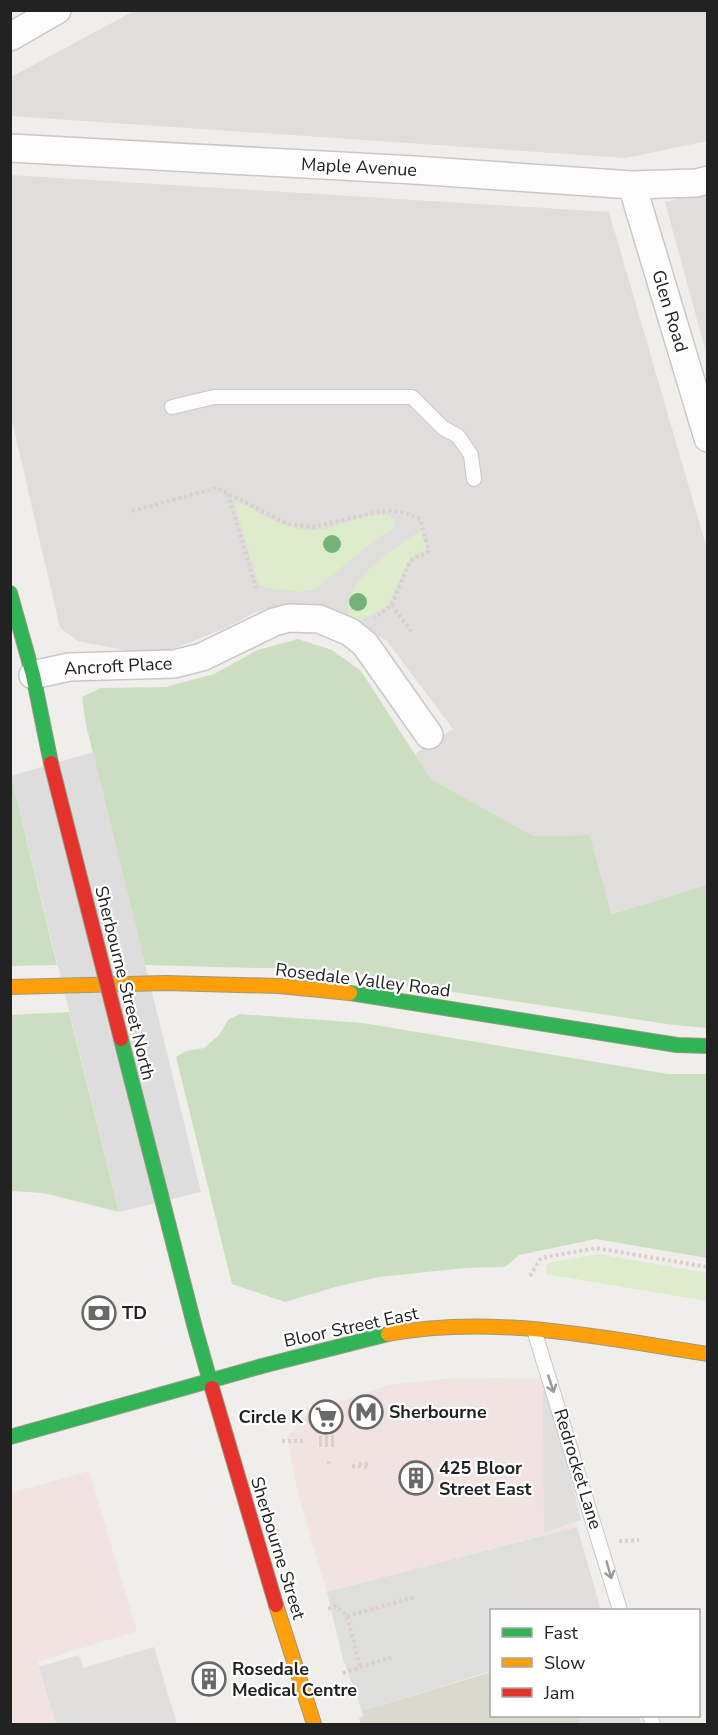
<svg xmlns="http://www.w3.org/2000/svg" width="718" height="1735" font-family="'Nunito Sans',sans-serif">
<style>
.residential{fill:#dfdedc}
.commercial{fill:#f1e3e1}
.religious{fill:#dededc}
.construction{fill:#d9d9cd}
.grass{fill:#ddeccb}
.forest{fill:#cbdec1}
.parking{fill:#e0dfde}
.pier{fill:#dedddd}
.lines{fill:none;stroke-linecap:round;stroke-linejoin:round}
.lane-casing{stroke:#c9c8c7;stroke-width:16}
.street-casing{stroke:#c9c8c7;stroke-width:30}
.fast-casing{stroke:#999a82;stroke-width:16}
.slow-casing{stroke:#999a82;stroke-width:16}
.jam-casing{stroke:#999a82;stroke-width:16}
.path{stroke:#dccecd;stroke-width:4;stroke-dasharray:3 3;stroke-linecap:butt}
.lane{stroke:#fdfcfc;stroke-width:14}
.street{stroke:#fdfcfc;stroke-width:27}
.fast{stroke:#30b455;stroke-width:14}
.slow{stroke:#ff9f0a;stroke-width:14}
.jam{stroke:#e5322d;stroke-width:14}
.jam-bridge-casing{stroke:#999a82;stroke-width:16;stroke-linecap:butt}
.jam-bridge{stroke:#e5322d;stroke-width:14}
.tree{fill:#73b476}
.oneway{stroke:#9a9a9a}
.labels{text-anchor:middle;stroke-width:4.5;stroke-linejoin:round;paint-order:stroke}
.street-label{font-size:18px;fill:#222;stroke:#fff}
.poi-label{font-size:18px;font-weight:bold;fill:#222;stroke:#fff;text-anchor:start}
</style>
<rect width="100%" height="100%" fill="#f0eeeb"/>
<path class="residential" d="M134,11H707V141L626,158L11,116V77Z
M10,175L609,212L707,549V885L610,914L590,835L533,836L431,779L415,754L453,729L387,641L344,613L304,604L280,605L256,612L221,630L175,648L153,652H133L78,641L60,628L11,417Z
M707,192V356L665,202Z"/>
<path class="commercial" d="M494,1378L544,1379L577,1527L327,1592L299,1498L287,1438L308,1413L388,1385L443,1379Z
M89,1471L137,1631L38,1662L57,1724H11V1493Z"/>
<path class="religious" d="M577,1527L601,1610H492L491,1671L362,1711L343,1659L327,1592Z"/>
<path class="construction" d="M491,1672L492,1716H636L639,1724H361L359,1718L363,1716L362,1711Z"/>
<path class="grass" d="M236,502C244,503 250,508 257,512C277,523 296,532 319,530C338,528 381,505 395,520L393,530L380,536L315,589L298,592L264,587L259,584L235,506Z
M421,530L427,549L410,558L388,605L359,622L348,616C348,611 348,606 349,602C354,573 398,546 421,530Z
M598,1254L707,1273V1301L546,1274L548,1263Z"/>
<path class="forest" d="M298,639L332,650L361,671L431,779L533,836L590,835L611,914L707,885V1028L674,1025L405,985L338,970L145,965L86,725L82,697L101,688L166,687L214,674L258,650Z
M11,776L57,965L11,966Z
M69,1012L119,1212L43,1193L11,1191V1015Z
M240,1014L363,1023L668,1074H707V1258L596,1239L519,1255L505,1267L465,1268L379,1277L335,1287L285,1302L232,1284L176,1057L186,1051L204,1048L219,1035L228,1020Z"/>
<path class="parking" d="M34,372L147,377L143,395L34,390Z
M543,1391H550L581,1520L544,1532Z
M576,1537L601,1610H521L505,1560Z
M154,1647L177,1724H56L39,1667L79,1655L83,1668Z
M577,1716H639L641,1724H579Z"/>
<path class="pier" d="M93,752L201,1192L119,1212L11,776Z"/>
<g class="lines">
<defs>
<path id="lane" d="M172,407L214,397H412L443,428L458,436L471,455L474,479
M534,1330L620,1610
M650,1716L653,1724"/>
<path id="street" d="M10,37L57,10
M10,148L414,170L632,185L696,183L708,180
M632,185L708,438
M33,675L69,667L174,664L202,657L274,622L289,618L319,619L350,632L365,644L429,735"/>
<path id="fast" d="M10,593L33,675L51,763
M350,993L677,1045L708,1046
M121,1039L195,1328L212,1388
M10,1437L262,1366L388,1334"/>
<path id="slow" d="M10,987L166,983L279,986L350,993
M388,1334C495,1314 602,1338 708,1354
M276,1605L314,1724"/>
<path id="jam" d="M212,1388L276,1605"/>
</defs>
<use href="#lane" class="lane-casing"/>
<use href="#street" class="street-casing"/>
<use href="#fast" class="fast-casing"/>
<use href="#slow" class="slow-casing"/>
<use href="#jam" class="jam-casing"/>
<path class="path" d="M228,494L256,588
M132,511L217,488L288,524L313,527L377,512L391,511L406,513L420,519L429,551L410,561L392,605L374,618
M392,605C398,615 406,623 413,634
M530,1276L541,1258L596,1248L708,1267
M351,1420H369
M358,1422H369
M319,1438L336,1437
M282,1441H306
M319,1441H336
M319,1445H336
M329,1461V1467
M359,1464H369
M352,1466L369,1467
M619,1541L639,1540
M328,1609L336,1606L347,1616L360,1667
M347,1616L415,1597
M343,1673L392,1657"/>
<use href="#lane" class="lane"/>
<use href="#street" class="street"/>
<use href="#fast" class="fast"/>
<use href="#slow" class="slow"/>
<use href="#jam" class="jam"/>
<defs>
<path id="jam-bridge" d="M51,763L121,1039"/>
</defs>
<use href="#jam-bridge" class="jam-bridge-casing"/>
<use href="#jam-bridge" class="jam-bridge"/>
</g>
<g class="tree">
<circle cx="332" cy="544" r="9"/>
<circle cx="358" cy="602" r="9"/>
</g>
<defs><path id="oneway-shaft" d="M-6 0H5M1.5-3L5.5 0L1.5 3" fill="none" stroke-width="1.6" stroke-linecap="round" stroke-linejoin="round" transform="scale(1.5)"/></defs>
<g class="oneway">
<use href="#oneway-shaft" transform="translate(551 1384) rotate(72)"/>
<use href="#oneway-shaft" transform="translate(609 1570) rotate(74)"/>
</g>
<defs>
<symbol id="bank-ring" viewBox="-11 -11 22 22"><circle r="9.5" fill="#fff" stroke="#6a6968" stroke-width="1.5"/><path d="M-6-4H6V4H-6ZM0-2.3a2.3 2.3 0 1 0 0 4.6a2.3 2.3 0 1 0 0-4.6Z" fill="#6a6968"/></symbol>
<symbol id="metro-ring" viewBox="-11 -11 22 22"><circle r="9.5" fill="#fff" stroke="#6a6968" stroke-width="1.5"/><path d="M-5.5 5V-5H-3L0 0L3-5H5.5V5H3V-.5L0 4L-3-.5V5Z" fill="#6a6968"/></symbol>
<symbol id="supermarket-ring" viewBox="-11 -11 22 22"><circle r="9.5" fill="#fff" stroke="#6a6968" stroke-width="1.5"/><path d="M-6-5.5h2.5l.6 2H6L4.5 2H-2.5L-4.4-4H-6ZM-1.5 3.2a1.3 1.3 0 1 0 .1 0ZM3 3.2a1.3 1.3 0 1 0 .1 0Z" fill="#6a6968"/></symbol>
<symbol id="building-ring" viewBox="-11 -11 22 22"><circle r="9.5" fill="#fff" stroke="#6a6968" stroke-width="1.5"/><path d="M-4-6H4V6H1V3H-1V6H-4ZM-2.5-4.3h1.7v1.8h-1.7ZM.8-4.3h1.7v1.8H.8ZM-2.5-1h1.7V.8h-1.7ZM.8-1h1.7V.8H.8Z" fill="#6a6968"/></symbol>
</defs>
<g fill-rule="evenodd">
<use href="#bank-ring" x="80" y="1294" width="38" height="38"/>
<use href="#metro-ring" x="347" y="1393" width="38" height="38"/>
<use href="#supermarket-ring" x="307" y="1398" width="38" height="38"/>
<use href="#building-ring" x="397" y="1459" width="38" height="38"/>
<use href="#building-ring" x="190" y="1660" width="38" height="38"/>
</g>
<g class="labels">
<g class="street-label">
<text transform="translate(359 167) rotate(3)" y="6">Maple Avenue</text>
<text transform="translate(670 311) rotate(73)" y="6">Glen Road</text>
<text transform="translate(118 666) rotate(-3)" y="6">Ancroft Place</text>
<text transform="translate(363 980) rotate(7)" y="6">Rosedale Valley Road</text>
<text transform="translate(125 983) rotate(76)" y="6">Sherbourne Street North</text>
<text transform="translate(351 1327) rotate(-12)" y="6">Bloor Street East</text>
<text transform="translate(578 1469) rotate(73)" y="6">Redrocket Lane</text>
<text transform="translate(278 1548) rotate(73)" y="6">Sherbourne Street</text>
</g>
<g class="poi-label">
<text x="122" y="1319">TD</text>
<text x="389" y="1418">Sherbourne</text>
<text x="303" y="1423" text-anchor="end">Circle K</text>
<text x="439" y="1474">425 Bloor<tspan x="439" dy="21">Street East</tspan></text>
<text x="232" y="1675">Rosedale<tspan x="232" dy="21">Medical Centre</tspan></text>
</g>
</g>
<rect width="718" height="1735" fill="none" stroke="#222222" stroke-width="24"/>
<rect x="490" y="1609" width="210" height="108" fill="#ffffff" stroke="#a7a7a7" stroke-width="1.5"/>
<rect x="502" y="1628" width="30" height="9" fill="#30b455" stroke="#a7a7a7" stroke-width="1.5"/>
<text x="544" y="1639" font-size="18" fill="#222222">Fast</text>
<rect x="502" y="1658" width="30" height="9" fill="#ff9f0a" stroke="#a7a7a7" stroke-width="1.5"/>
<text x="544" y="1669" font-size="18" fill="#222222">Slow</text>
<rect x="502" y="1688" width="30" height="9" fill="#e5322d" stroke="#a7a7a7" stroke-width="1.5"/>
<text x="544" y="1699" font-size="18" fill="#222222">Jam</text>
</svg>
